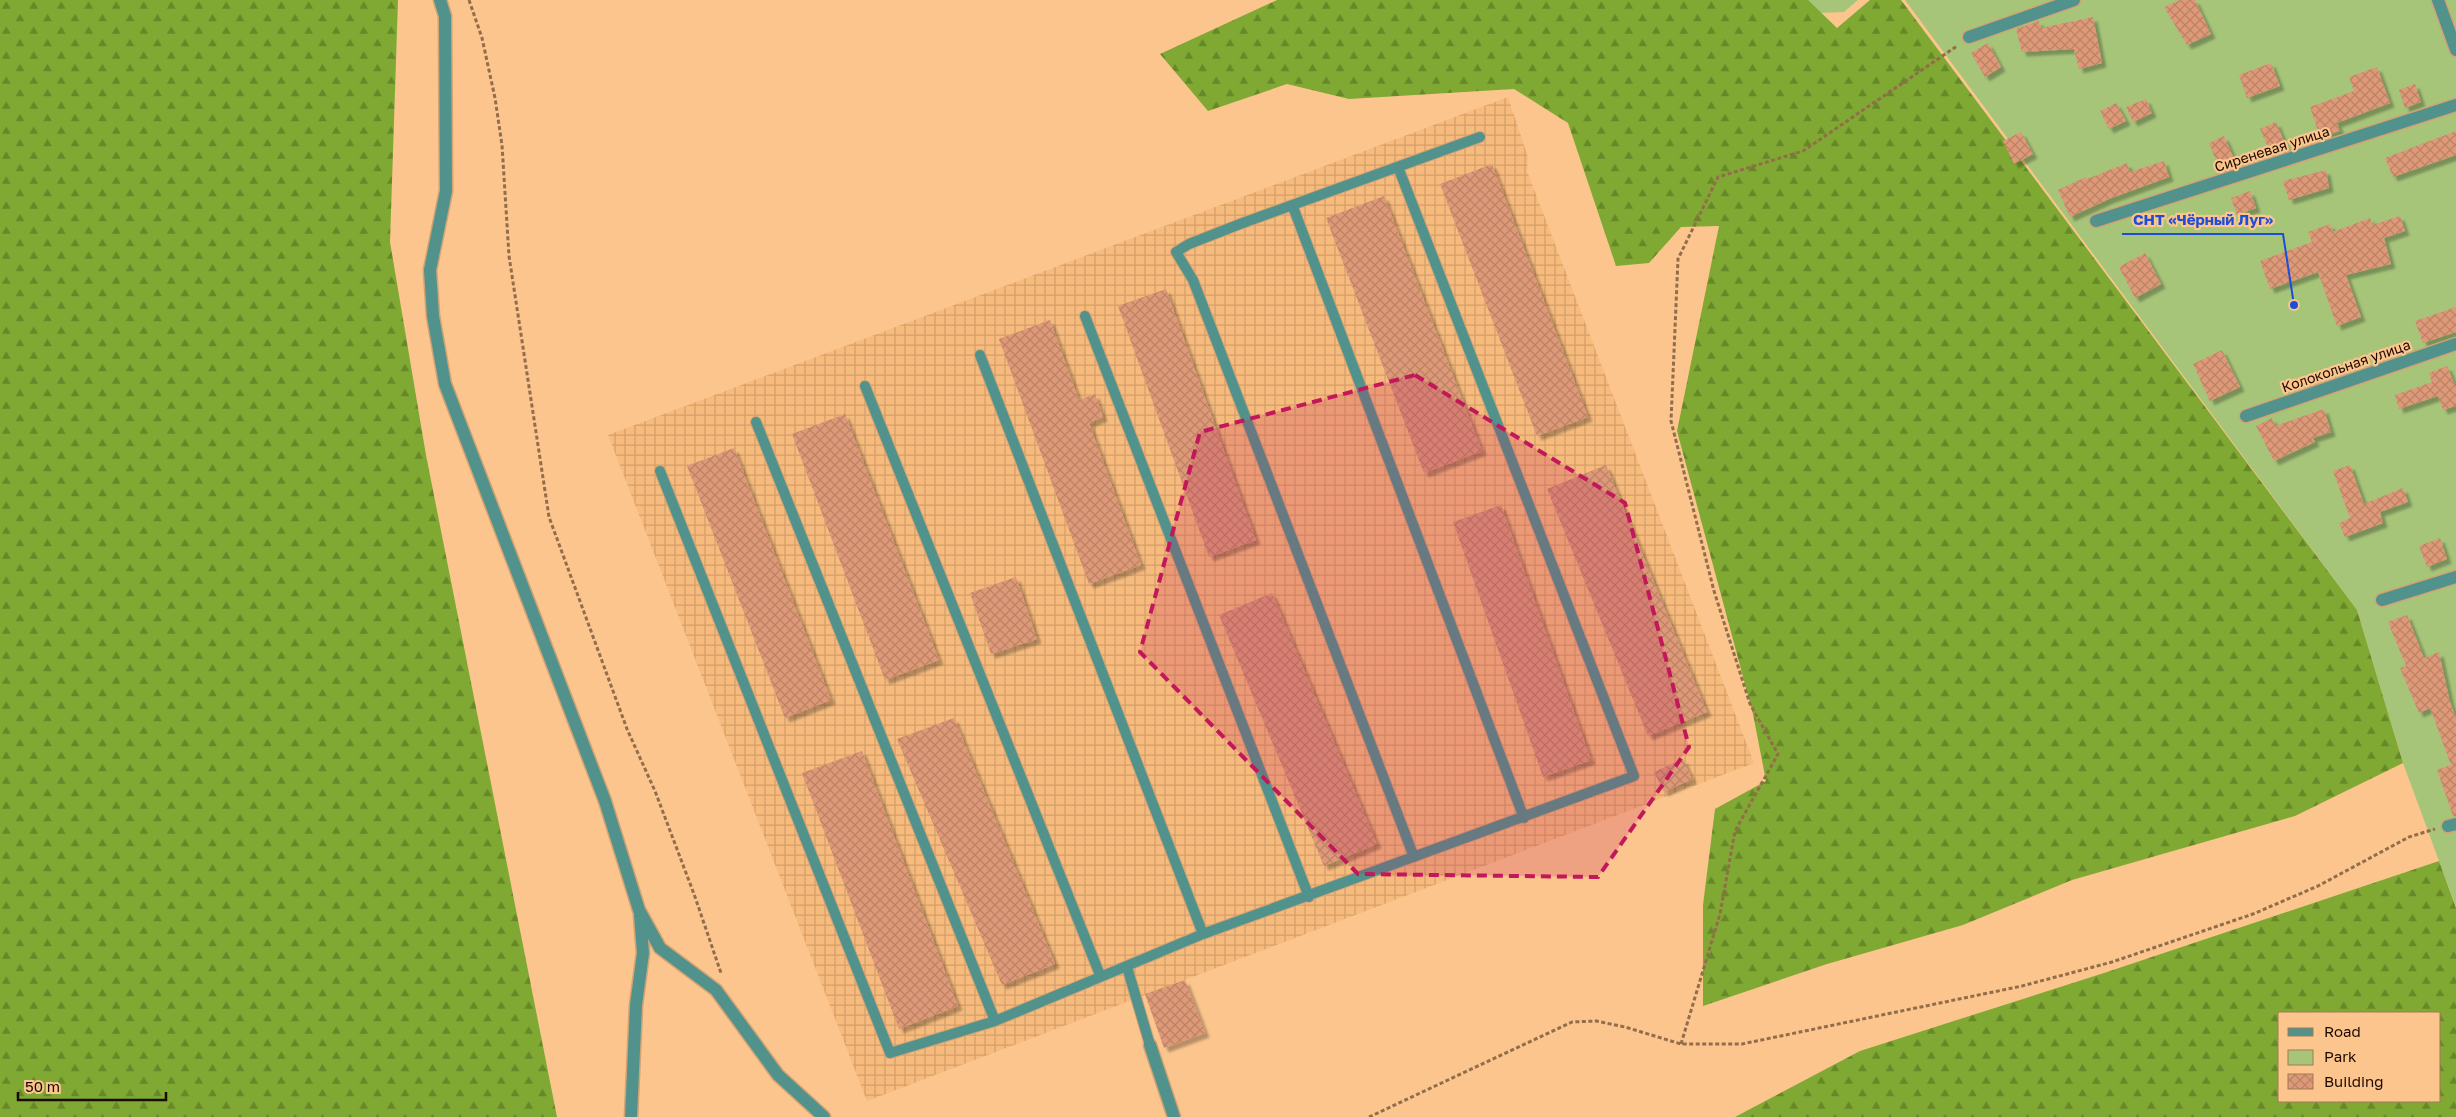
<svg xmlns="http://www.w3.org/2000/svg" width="2456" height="1117" font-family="'Golos Text',sans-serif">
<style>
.industrial{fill:url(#industrial-grid)}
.green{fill:#a6c579}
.forest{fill:url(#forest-firs);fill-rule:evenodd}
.building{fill:url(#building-cross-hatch);filter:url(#shadow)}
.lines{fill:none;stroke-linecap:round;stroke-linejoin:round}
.lane-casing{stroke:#d3a374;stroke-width:12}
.street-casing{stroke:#d3a374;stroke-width:15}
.path{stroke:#926d4a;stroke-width:3;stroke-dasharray:4 2.5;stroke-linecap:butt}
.lane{stroke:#51938c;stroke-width:10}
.street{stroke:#51938c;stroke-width:12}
.marked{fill:#c2185b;fill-opacity:0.2;stroke:#c2185b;stroke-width:4;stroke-dasharray:10 6;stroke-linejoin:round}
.labels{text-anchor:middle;stroke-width:4.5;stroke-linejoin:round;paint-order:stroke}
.street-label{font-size:14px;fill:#1c0a00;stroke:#fbc58d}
.leader{fill:none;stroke:#1d4ed8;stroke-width:2}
.callout-dot{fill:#1d4ed8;stroke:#fbc58d;stroke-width:2}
.callout-label{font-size:15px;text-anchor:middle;font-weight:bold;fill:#1d4ed8;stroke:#fbc58d;stroke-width:4.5;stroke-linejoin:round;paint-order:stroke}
</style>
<defs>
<pattern id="industrial-grid" width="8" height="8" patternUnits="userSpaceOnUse" patternTransform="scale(1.25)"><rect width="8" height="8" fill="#f7bb7d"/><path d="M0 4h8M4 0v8" fill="none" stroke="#d39f6a"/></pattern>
<pattern id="forest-firs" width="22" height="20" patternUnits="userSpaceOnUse" patternTransform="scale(1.25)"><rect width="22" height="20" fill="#7fa932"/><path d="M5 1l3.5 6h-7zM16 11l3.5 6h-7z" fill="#678828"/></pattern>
<pattern id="building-cross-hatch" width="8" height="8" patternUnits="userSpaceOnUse" patternTransform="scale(1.25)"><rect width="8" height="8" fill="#dd9978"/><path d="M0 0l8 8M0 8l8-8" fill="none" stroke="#bd8266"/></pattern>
<filter id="shadow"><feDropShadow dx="4.5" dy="4.5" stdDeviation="1" flood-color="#0004"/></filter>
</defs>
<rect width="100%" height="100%" fill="#fbc58d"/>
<path class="industrial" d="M1508,97L1528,157L1527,171L1754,763L867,1101L608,435Z"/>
<path class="green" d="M1749,0H1858L1844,12L1752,16Z
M1905,0H2456V907L2403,763L2357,610Z"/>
<path class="forest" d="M0,0H398L390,242L426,455L557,1117H0Z
M1277,0H1808L1837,28L1870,0H1901L2357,610L2403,763L2295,816L2072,880L1963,925L1827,964L1703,1006V905L1715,809L1766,781L1753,714L1677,431L1719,226L1681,227L1649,263L1616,266L1568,123L1514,89L1349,99L1287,84L1208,111L1160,54Z
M2439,861L2456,908V1117H1735L1860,1051L2104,973ZM2280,1013H2440V1101H2280Z"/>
<path class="building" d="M2180,0H2195L2211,34L2187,45L2164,7Z
M2093,17L2102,63L2079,69L2074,49L2022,52L2016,29L2039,21L2041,28Z
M1988,43L2001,67L1985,77L1971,53Z
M2271,63L2280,86L2247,98L2239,75Z
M2377,67L2390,103L2337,123L2340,131L2320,137L2310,107L2354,91L2349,77Z
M2415,84L2421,102L2405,108L2399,90Z
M2146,99L2152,113L2133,122L2126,107Z
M2116,103L2126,121L2109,129L2100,111Z
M2276,122L2286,146L2270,152L2260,129Z
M2456,131V155L2393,177L2385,158Z
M2021,132L2033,154L2014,164L2003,141Z
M2224,136L2236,163L2220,170L2209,143Z
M2164,161L2169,177L2109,199L2070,217L2058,190L2086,177L2087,179L2127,163L2130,172Z
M1492,164L1588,417L1537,436L1440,184Z
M2326,170L2329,188L2289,200L2283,181Z
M2250,191L2256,208L2237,215L2231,198Z
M1384,196L1482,451L1424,473L1326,218Z
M2400,216L2405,231L2384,238L2391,264L2346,275L2361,317L2337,326L2318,272L2270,289L2260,261L2312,242L2308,232L2330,224L2333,232L2370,218L2372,225Z
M2145,253L2161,284L2135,298L2119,267Z
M1166,289L1256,540L1209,557L1118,306Z
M2456,307V332L2423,343L2415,321Z
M1050,320L1079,400L1095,394L1103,417L1089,423L1141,565L1089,584L999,339Z
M2222,350L2240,387L2210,401L2193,364Z
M2447,366L2456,388V406L2443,410L2438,396L2399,409L2395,395L2432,382L2429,373Z
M2324,409L2331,432L2313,438L2315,442L2274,461L2256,426L2272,418L2275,426Z
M845,414L939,660L885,680L792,434Z
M734,448L831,700L785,718L687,466Z
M1606,465L1707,712L1648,736L1547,489Z
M2350,465L2364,504L2403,488L2408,502L2380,512L2383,523L2345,537L2339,523L2350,518L2333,471Z
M1501,505L1591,760L1543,777L1453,522Z
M2440,538L2447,559L2427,567L2419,546Z
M1016,577L1037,639L991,654L970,593Z
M1272,593L1377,844L1324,866L1219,615Z
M2407,615L2424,658L2439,652L2450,702L2456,718V816H2453L2437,770L2451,765L2430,708L2419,713L2400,668L2406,666L2388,622Z
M954,718L1055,964L1002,985L897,739Z
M862,751L958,1006L899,1029L802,773Z
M1683,759L1692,779L1664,792L1654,772Z
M1185,980L1205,1033L1164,1048L1145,994Z"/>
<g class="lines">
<defs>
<path id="lane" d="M1293,207L1524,818
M1085,316L1309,897
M980,355L1203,934
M865,386L1100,975
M756,422L995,1021
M660,471L890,1053L995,1021L1203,934L1634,776L1398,167
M1414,857L1193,280L1176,252L1189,244L1240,224L1480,137
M1127,967L1150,1045"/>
<path id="street" d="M440,0L445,16L446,191L430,270L433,316L445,384L605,801L639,910L660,948L716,990L778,1075L824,1117
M2438,0L2456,50
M1969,37L2074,0
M2096,221L2456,105
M2246,416L2456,344
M2382,600L2456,577
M2448,826L2456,824
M1150,1045L1174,1117
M631,1117L636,1005L643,953L640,915"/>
</defs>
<use href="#lane" class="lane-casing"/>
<use href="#street" class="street-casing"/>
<path class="path" d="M469,0L482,38L495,98L502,145L509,256L549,517L627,729L655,791L694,894L721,973
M1681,1044L1720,914L1735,831L1778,754L1750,704L1714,591L1671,421L1678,259L1718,177L1803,151L1957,46
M1369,1117L1572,1022L1596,1021L1625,1027L1681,1044H1742L2022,986L2112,962L2253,914L2318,886L2409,837L2435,829"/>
<use href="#lane" class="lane"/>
<use href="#street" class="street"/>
</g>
<path class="marked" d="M1415,375L1625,503L1689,747L1598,877L1358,874L1140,652L1200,432Z"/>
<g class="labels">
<g class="street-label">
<text transform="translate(2272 149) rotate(-18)" y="5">Сиреневая улица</text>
<text transform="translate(2346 366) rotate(-19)" y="5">Колокольная улица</text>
</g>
</g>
<path class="leader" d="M2294 305L2283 234H2122"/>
<circle class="callout-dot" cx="2294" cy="305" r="5"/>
<g class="callout-label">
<text x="2203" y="225">СНТ «Чёрный Луг»</text>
</g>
<rect x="2278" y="1012" width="162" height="90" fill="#fbc58d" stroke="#a27a55"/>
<rect x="2288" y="1028" width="25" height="8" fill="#51938c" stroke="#a27a55"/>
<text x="2324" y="1037" font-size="15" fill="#1c0a00">Road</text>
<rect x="2288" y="1050" width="25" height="15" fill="#a6c579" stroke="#a27a55"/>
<text x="2324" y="1062" font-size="15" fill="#1c0a00">Park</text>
<rect x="2288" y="1074" width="25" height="15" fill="url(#building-cross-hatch)" stroke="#a27a55"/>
<text x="2324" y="1087" font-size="15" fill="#1c0a00">Building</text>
<path d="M18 1092v8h148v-8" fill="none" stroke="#1c0a00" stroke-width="2.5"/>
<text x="25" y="1092" font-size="15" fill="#1c0a00" stroke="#fbc58d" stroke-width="4" paint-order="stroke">50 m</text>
</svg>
